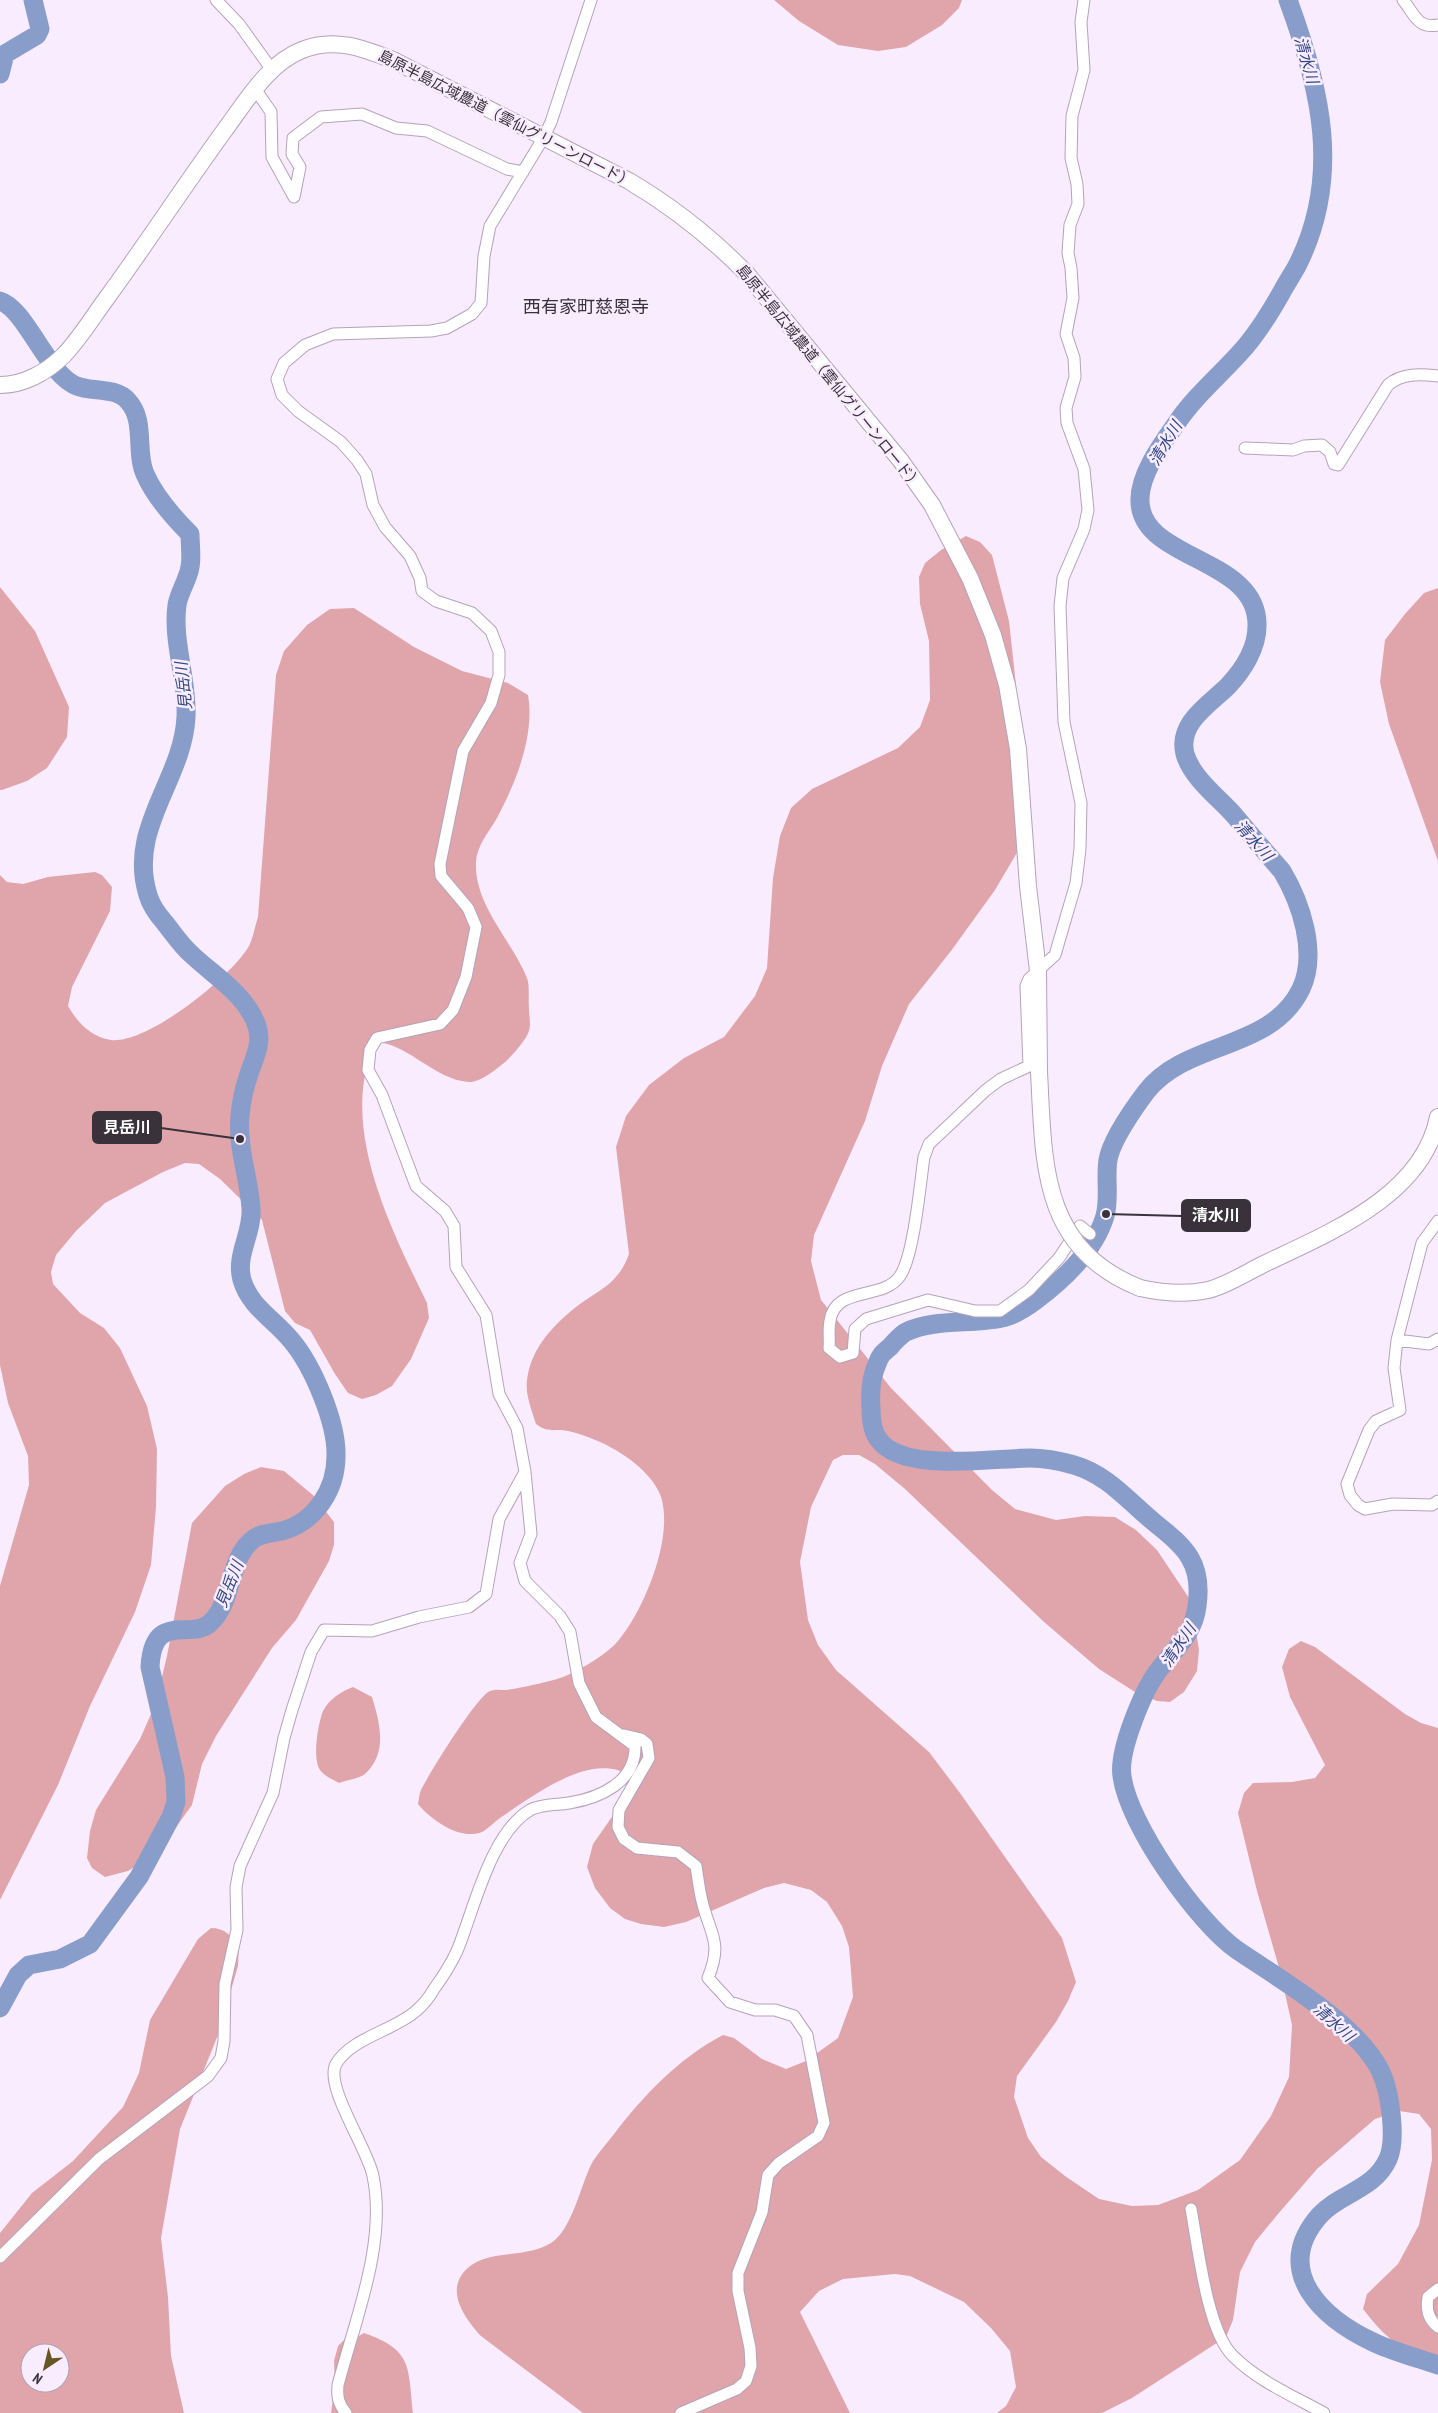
<svg xmlns="http://www.w3.org/2000/svg" width="1438" height="2413" font-family="'PT Sans Narrow','Noto Sans JP',sans-serif">
<style>
.forest{fill:#dfa5ab;fill-rule:evenodd}
.lines{fill:none;stroke-linecap:round;stroke-linejoin:round}
.river{stroke:#889dc9;stroke-width:19}
.street-casing{stroke:#b4a3b9;stroke-width:13}
.secondary-casing{stroke:#b4a3b9;stroke-width:18}
.street{stroke:#fff;stroke-width:11}
.secondary{stroke:#fff;stroke-width:16}
.secondary-bridge-casing{stroke:#b4a3b9;stroke-width:18;stroke-linecap:butt}
.secondary-bridge{stroke:#fff;stroke-width:16}
.labels{text-anchor:middle;stroke-width:5;stroke-linejoin:round;paint-order:stroke}
.street-label{font-size:15px;fill:#39323b;stroke:#faecff}
.water-label{font-size:16px;font-style:italic;fill:#314982;stroke:#faecff}
.quarter-label{font-size:18px;fill:#39323b;stroke:#faecff}
.leader{fill:none;stroke:#39323b;stroke-width:2}
.callout-dot{fill:#39323b;stroke:#faecff;stroke-width:2}
.callout{fill:#39323b;stroke:#39323b;stroke-width:2}
.callout-label{font-size:16px;text-anchor:middle;font-weight:bold;fill:#fff}
</style>
<rect width="100%" height="100%" fill="#faecff"/>
<path class="forest" d="M774,0H962L959,8L942,25L906,47L878,51L838,45L799,21Z
M966,536L980,542L992,555L1009,621L1021,731L1018,851L995,890L951,951L909,1004L882,1066L865,1121L814,1235L811,1261L821,1300L857,1345L891,1388L992,1490L1015,1509L1056,1520L1085,1516L1115,1517L1136,1530L1157,1550L1191,1601L1199,1650L1197,1671L1184,1692L1170,1702L1157,1701L1135,1692L1099,1669L1044,1622L905,1489L875,1464L859,1455H843L833,1460L811,1507L800,1562L808,1620L818,1645L836,1670L929,1752L960,1793L1062,1938L1076,1982L1068,2001L1056,2022L1017,2076L1014,2097L1028,2138L1041,2157L1065,2176L1099,2199L1132,2206L1158,2205L1198,2190L1240,2160L1271,2116L1289,2077L1292,2025L1280,1971L1257,1891L1238,1813L1244,1793L1253,1783L1292,1782L1315,1778L1325,1765L1290,1697L1282,1667L1289,1649L1301,1641L1315,1647L1405,1714L1421,1723L1438,1728V2363C1401,2350 1387,2340 1363,2309L1367,2294L1398,2264L1419,2225L1432,2160L1431,2129L1419,2114L1399,2111L1375,2119L1317,2169L1278,2214L1255,2242L1240,2272L1233,2320L1226,2337L1132,2398L1102,2413H997L1006,2406L1016,2387L1010,2351L991,2328L964,2302L910,2276L895,2274L843,2279L819,2291L800,2312L850,2413H583L481,2336C468,2322 448,2296 461,2276C481,2245 529,2262 555,2240C574,2223 581,2183 593,2161C599,2152 607,2143 614,2134C644,2095 679,2058 723,2035L734,2038L762,2059L786,2069L806,2061L838,2038L853,1997L849,1947L842,1926L827,1902L811,1890L784,1883L764,1888L686,1922L664,1927L641,1924L625,1919L610,1908L595,1888L587,1867L593,1844L614,1814L631,1777C593,1749 533,1796 500,1818C494,1822 488,1829 482,1832C460,1841 430,1819 418,1804C419,1800 419,1794 421,1790C429,1774 477,1696 490,1691C495,1689 501,1690 506,1690C520,1688 555,1681 568,1675C584,1667 606,1655 618,1641C644,1610 674,1538 661,1497C659,1490 652,1480 647,1475C629,1454 595,1437 568,1431C554,1428 549,1434 536,1424C532,1411 525,1394 527,1380C531,1347 555,1323 580,1304C603,1288 619,1282 629,1254L616,1147L626,1116L649,1085L684,1058L724,1037L755,996L767,968L773,878L780,836L791,808L812,789L898,748L920,727L930,700L929,641L920,604L919,577L925,563L941,550Z
M0,587L35,631L69,707L67,737L47,768L27,781L2,790H0Z
M1438,588V861L1389,724L1380,682L1385,640L1405,614L1424,593Z
M354,608L414,647L462,671L508,683L528,695C535,736 516,782 497,818C489,832 477,845 476,862C474,905 511,939 527,978C530,986 528,999 529,1008C529,1014 531,1025 529,1031C527,1039 511,1057 504,1063C495,1070 480,1083 468,1082C435,1079 411,1047 379,1042C375,1050 369,1058 367,1066C347,1143 394,1235 427,1303L429,1318L411,1359L392,1386L376,1395L362,1399L348,1393L335,1374L310,1330L295,1323L285,1311L262,1220L220,1179L199,1164L185,1163L163,1172L105,1203L76,1231L56,1255L51,1272L53,1284L80,1313L104,1328L120,1348L147,1406L157,1449L156,1507L151,1565L135,1612L90,1706L58,1785L0,1900V1586L29,1485L28,1456L8,1403L0,1365V875L7,882L23,884L48,877L95,872L102,875L112,887L110,911L72,987L68,1006C77,1022 91,1037 111,1040C148,1044 231,977 249,946C253,938 255,926 258,917L276,675L284,651L307,625L330,609Z
M261,1467L284,1471L314,1496L334,1522V1545L329,1561L296,1620L272,1648L216,1736L202,1764L192,1805L158,1852L128,1871L105,1877L92,1868L87,1858L90,1831L96,1810L140,1739L155,1705L167,1656L192,1523L225,1486L244,1474Z
M353,1687L372,1697C380,1723 388,1753 365,1774C359,1779 346,1780 339,1783C332,1779 324,1776 320,1770C312,1758 318,1724 323,1711C329,1699 342,1691 353,1687Z
M211,1928C225,1928 231,1936 239,1946L238,1966L218,2035L180,2129L161,2238L168,2297L171,2356L184,2413H0V2233L32,2193L73,2161L123,2107L139,2073L150,2020L198,1939ZM30,2353H60V2383H30Z
M364,2333C413,2350 408,2367 413,2413H331L335,2384L334,2361L338,2346L346,2338L352,2340Z"/>
<g class="lines">
<path class="river" d="M1288,0C1321,89 1342,177 1297,266C1293,273 1288,281 1284,288C1273,308 1261,328 1246,346C1223,373 1196,394 1176,424C1162,444 1140,474 1140,499C1138,561 1259,556 1257,626C1257,648 1243,670 1228,686C1210,704 1177,723 1185,754C1192,778 1218,797 1234,815C1250,834 1266,853 1282,871C1301,903 1318,953 1301,989C1270,1052 1186,1040 1146,1092C1134,1108 1111,1141 1108,1160C1105,1178 1110,1198 1105,1216C1095,1250 1063,1280 1035,1301C1027,1307 1016,1314 1006,1317C976,1325 934,1318 906,1332C902,1334 893,1343 890,1347C883,1353 880,1355 877,1364C871,1377 870,1394 871,1408C871,1418 872,1432 879,1440C903,1473 993,1458 1030,1458C1045,1458 1060,1461 1074,1465C1108,1475 1128,1501 1155,1523C1186,1548 1203,1563 1197,1606C1194,1634 1174,1650 1158,1671C1143,1691 1118,1751 1122,1776C1128,1824 1197,1922 1237,1950C1281,1980 1357,2023 1381,2072C1390,2092 1397,2139 1388,2159C1374,2190 1340,2193 1320,2215C1270,2271 1323,2319 1375,2343C1395,2352 1417,2358 1438,2365
M0,74L5,54L37,35L40,29L33,0
M0,301C24,308 45,367 71,383C87,394 114,385 128,401C146,420 135,452 145,474C155,497 173,517 190,534C190,544 192,557 190,567C188,580 179,592 177,605C172,642 188,681 186,717C183,780 127,828 148,895C151,906 158,915 165,923C173,933 181,945 191,954C214,976 246,994 257,1026C263,1045 253,1060 248,1077C244,1089 241,1104 240,1116C237,1147 249,1178 251,1208C253,1233 235,1255 242,1280C250,1307 274,1319 291,1340C313,1366 337,1423 336,1456C336,1490 315,1522 282,1531C271,1533 259,1533 251,1541C227,1563 234,1601 210,1623C191,1641 153,1610 150,1667L175,1777L176,1802L171,1817L139,1877L90,1944L60,1959L29,1965L18,1975L0,2008"/>
<defs>
<path id="street" d="M216,0L239,24L272,70
M1084,0L1081,22L1084,70L1072,116L1071,158L1077,184L1078,204L1070,225L1068,253L1071,268L1073,298L1066,334L1074,358L1075,377L1066,408L1067,423L1084,469L1088,510L1084,529L1063,578L1060,606L1064,722L1081,803L1080,849L1076,883L1055,955L1029,979L1026,986L1029,1066L1001,1079L986,1090L929,1144L924,1157C920,1185 914,1255 900,1276C883,1301 835,1285 830,1321C828,1330 830,1340 829,1348L840,1357L853,1353L855,1329L866,1319L928,1300L975,1311H1000L1029,1290L1059,1258L1080,1226L1090,1234
M1403,0C1414,13 1417,29 1438,25
M255,89L271,112L272,157L294,197L300,167L292,154L293,138L321,117L362,114L396,128L427,131L507,169L523,172
M1245,448L1293,450L1304,446L1322,445L1330,452L1334,464L1338,465L1388,385C1402,373 1420,374 1438,376
M1438,1221L1422,1243L1397,1340L1394,1368L1400,1410L1376,1421L1369,1430L1347,1484L1350,1495L1358,1505L1365,1509L1393,1504L1432,1505L1438,1501
M1397,1340L1429,1344L1438,1339
M624,1735L641,1739L647,1744L649,1758L619,1810L618,1827L624,1839L637,1848L678,1852L696,1866C698,1878 699,1889 702,1901C710,1935 723,1941 708,1978L730,2002L755,2010H775L794,2016L807,2035L824,2123L818,2136L779,2163L768,2175L762,2212L738,2273V2291L750,2348L751,2366L746,2381L737,2389L681,2413
M1191,2209C1198,2246 1207,2331 1233,2356C1258,2381 1293,2396 1324,2413
M0,2257L99,2159L208,2076L221,2058L224,2041L225,1984L237,1930L236,1887L240,1866L273,1793L284,1738L292,1710L311,1652L324,1630L372,1631L419,1617L469,1607L486,1594L499,1519L525,1472
M1438,2289L1428,2297C1426,2310 1428,2319 1438,2327
M346,2413C338,2404 337,2396 338,2385C355,2320 387,2243 373,2176C368,2149 324,2086 336,2064C351,2038 395,2030 416,2011C423,2005 430,1996 434,1989C442,1978 451,1964 457,1951C474,1910 490,1834 530,1810C541,1804 557,1805 569,1803C600,1798 636,1782 635,1746L596,1717L579,1683L570,1632L560,1616L525,1581L520,1563L531,1534L525,1472L517,1428L499,1394L486,1315L456,1267L454,1226L445,1211L416,1186L382,1095L368,1070L370,1050L377,1038L440,1024L453,1010L466,977L476,927L468,908L441,876L440,864L463,751L491,703L499,675V652L491,631L472,613L436,601L422,591L420,578L410,556L385,527L373,505L366,474L357,460L341,442L298,411L282,395L277,379L284,363L305,345L333,334L431,331L447,328L472,314L481,303L484,256L490,226L544,137L551,122L591,0"/>
<path id="secondary" d="M0,385C24,385 47,372 64,355C81,337 94,315 109,295C148,241 185,185 224,131C245,103 268,63 302,50C334,37 363,48 393,60L629,181C673,207 711,237 747,274L901,461L932,505L970,578L993,635L1007,685L1018,749L1028,886L1038,971L1039,1072
M1140,1288C1163,1293 1185,1295 1208,1290C1226,1286 1249,1271 1266,1263C1331,1232 1423,1195 1438,1117"/>
</defs>
<use href="#street" class="street-casing"/>
<use href="#secondary" class="secondary-casing"/>
<use href="#street" class="street"/>
<use href="#secondary" class="secondary"/>
<defs>
<path id="secondary-bridge" d="M1039,1072C1044,1163 1040,1248 1140,1288"/>
</defs>
<use href="#secondary-bridge" class="secondary-bridge-casing"/>
<use href="#secondary-bridge" class="secondary-bridge"/>
</g>
<g class="labels">
<g class="street-label">
<text transform="translate(506 119) rotate(27)" y="5">島原半島広域農道（雲仙グリーンロード）</text>
<text transform="translate(829 377) rotate(51)" y="5">島原半島広域農道（雲仙グリーンロード）</text>
</g>
<g class="water-label">
<text transform="translate(1307 60) rotate(74)" y="6">清水川</text>
<text transform="translate(1165 443) rotate(-59)" y="6">清水川</text>
<text transform="translate(183 686) rotate(-96)" y="6">見岳川</text>
<text transform="translate(1254 840) rotate(48)" y="6">清水川</text>
<text transform="translate(229 1584) rotate(-68)" y="6">見岳川</text>
<text transform="translate(1178 1645) rotate(-56)" y="6">清水川</text>
<text transform="translate(1334 2022) rotate(42)" y="6">清水川</text>
</g>
<g class="quarter-label">
<text x="586" y="313">西有家町慈恩寺</text>
</g>
</g>
<path class="leader" d="M240 1139L161 1128M1106 1214L1182 1216"/>
<g class="callout-dot">
<circle cx="240" cy="1139" r="5"/>
<circle cx="1106" cy="1214" r="5"/>
</g>
<g class="callout">
<rect x="93" y="1112" width="68" height="31" rx="5"/>
<rect x="1182" y="1200" width="68" height="31" rx="5"/>
</g>
<g class="callout-label">
<text x="127" y="1133">見岳川</text>
<text x="1216" y="1221">清水川</text>
</g>
<g transform="translate(45 2368) rotate(215)"><circle r="24" fill="#faecff" stroke="#ada2b1"/>
<path d="M0-4L9 19L0 12L-9 19Z" fill="#665623"/>
<text y="-8" font-size="14" font-weight="bold" text-anchor="middle" fill="#39323b">N</text>
</g>
</svg>
